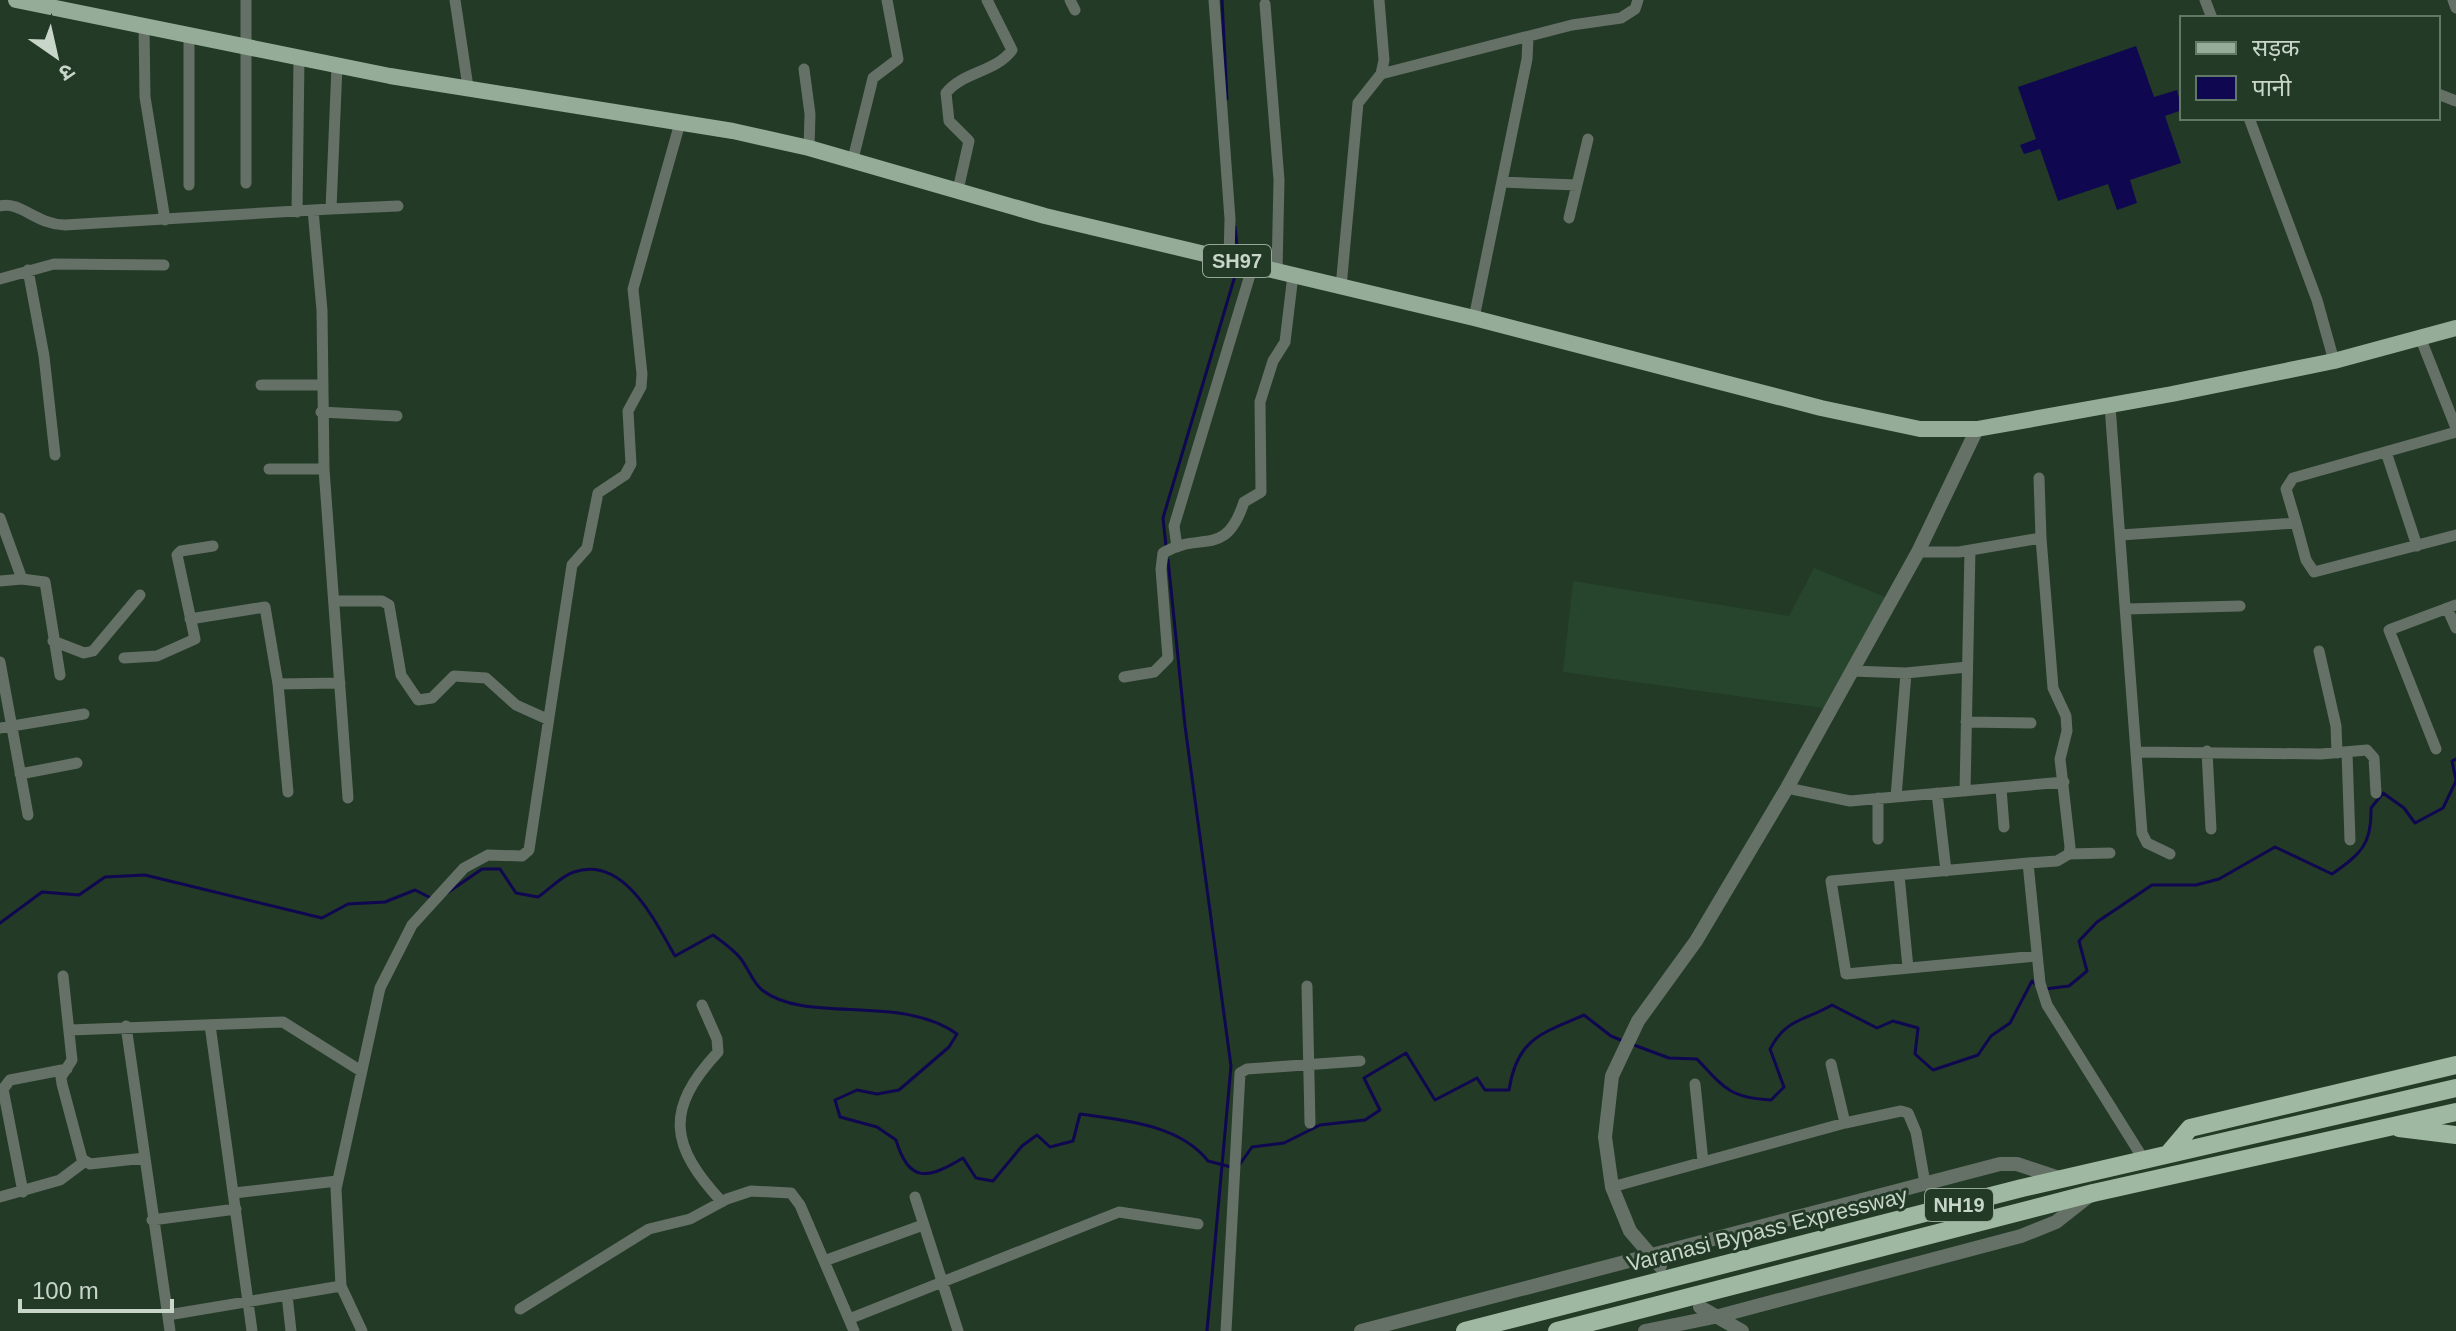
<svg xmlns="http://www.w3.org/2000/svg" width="2456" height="1331" font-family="Helvetica,'Noto Sans Devanagari',sans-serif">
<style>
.built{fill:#27452c}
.water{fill:#100751}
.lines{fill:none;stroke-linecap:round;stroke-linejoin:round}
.stream{stroke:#100751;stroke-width:3}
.minor{stroke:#657066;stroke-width:11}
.tertiary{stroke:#657066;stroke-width:14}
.primary{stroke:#95ac98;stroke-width:16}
.trunk{stroke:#9eb8a2;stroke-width:18}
.labels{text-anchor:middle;stroke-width:6;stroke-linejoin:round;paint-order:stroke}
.shield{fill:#223a26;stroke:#96a799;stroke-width:2}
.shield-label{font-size:20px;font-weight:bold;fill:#c8d6ca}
.street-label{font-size:22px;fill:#c8d6ca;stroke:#223a26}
</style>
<rect width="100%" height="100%" fill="#223a26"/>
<path class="built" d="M1814,568L1890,599L1831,709L1563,672L1573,581L1789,616Z"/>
<path class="water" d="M2136,46L2154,97L2177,90L2182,110L2165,116L2181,163L2130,180L2137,203L2117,210L2108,184L2058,201L2040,149L2024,154L2020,145L2036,139L2018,87Z"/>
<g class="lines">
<path class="stream" d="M1222,0L1227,99
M1235,227L1238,255
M1166,546L1163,518L1237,269
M1168,560L1185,726L1231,1066L1207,1331
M2456,759L2452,761L2456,780
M447,893L482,869H500L516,893L538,897C549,890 561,876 574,872C624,855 655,921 675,956L713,935C723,942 734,950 741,959C748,968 753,983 762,990C807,1025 900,993 957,1034L949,1047L899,1090L877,1094L857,1090L835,1100L840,1117L877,1127L896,1140C909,1184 928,1179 963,1158L976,1178L993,1181L1022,1146L1037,1135L1050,1147L1073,1141L1080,1114C1124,1120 1180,1125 1208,1161L1231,1167
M0,923L42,892L79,895L105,877L145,875L322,918L348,904L385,902L415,890L431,898
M2045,989L2069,986L2087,971L2079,941L2097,922L2152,885H2196L2219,879L2275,847L2332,874C2361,854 2372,844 2371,808L2383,793L2404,808L2415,823L2443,808L2456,781
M1634,1045L1669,1058L1697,1059C1724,1088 1730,1098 1771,1100L1784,1087L1770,1049C1786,1018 1805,1021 1832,1005L1877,1028L1893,1021L1918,1028L1915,1054L1933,1070L1978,1055L1991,1036L2010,1023L2032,981L2035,984
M1240,1164L1252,1147L1284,1143L1320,1125L1365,1120L1380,1110L1364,1078L1406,1053L1435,1100L1477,1078L1485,1090H1509C1517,1039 1540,1034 1584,1015L1611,1036L1623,1041"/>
<path class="minor" d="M246,0V183
M455,0L468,87
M1070,0L1075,10
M1214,0L1230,219L1229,258
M2205,0L2212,18
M2453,0L2456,8
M1265,4L1279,180L1277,271
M144,26L145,97L165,220
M189,35V185
M337,66L331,209L313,210L322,310L324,469L348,798
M804,69L810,114L809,148
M1381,74L1572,25L1621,18L1635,9L1638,0
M2438,94L2456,101
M2249,118L2317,300L2334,361
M853,159L873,78L898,59L887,0
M1502,182L1577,185
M958,190L969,141L949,121L946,93C962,72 996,72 1012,50L987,0
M0,206C21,201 35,224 65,225L313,210
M331,209L398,206
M297,212L299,59
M1569,218L1588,139
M28,270L44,356L55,455
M0,279L54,264L164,265
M1341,287L1358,103L1381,74L1384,60L1379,0
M1474,318L1527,59L1528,39
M2420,337L2456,428
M261,385H321
M2110,406L2142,833L2147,843L2170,854
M321,412L397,416
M2386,452L2417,546
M269,469H324
M2039,478L2041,538
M0,518L22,579L0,581
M2296,523L2306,560L2314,572L2456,535
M2121,535L2296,523L2286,489L2293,478L2456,432
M1177,547L1174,526L1253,265
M1918,552H1959L2041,538L2053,688L2066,716L2067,731L2060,759L2070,847L2069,854L2057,861L2028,863L2040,983L2047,1005L2144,1160
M22,579L45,582L60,675
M334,601H382L389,605L401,675L418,700L432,698L454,676L486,678L516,705L547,719
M2447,608L2456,628
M2127,609L2240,606
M190,619L265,607L278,684L288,792
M53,641L84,653L93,651L140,595
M2319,651L2336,726L2337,753
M124,658L157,656L195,639L177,555L181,551L213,546
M0,662L28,815
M1852,671L1906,673L1967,667
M1124,677L1154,672L1168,658L1161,569L1163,553C1201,530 1225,560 1244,502L1261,492L1260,402L1273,361L1285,342L1293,275
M278,684L340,683
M1966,722L2031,723
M0,728L84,714
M2436,749L2389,630L2456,605
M2207,751L2211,829
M2137,752L2321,754L2367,750L2374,758L2376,793
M2347,752L2350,840
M20,774L77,763
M1787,788L1850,801L2064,782
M2001,788L2004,827
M1965,791L1970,550
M1937,793L1946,871
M1896,797L1906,673
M1878,798V839
M2069,854L2110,853
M2028,863L1831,881L1846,974L2037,956
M1899,875L1908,968
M63,976L72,1060L61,1077L62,1084L82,1159L90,1164L145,1158
M1307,986L1310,1123
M702,1005L717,1039L718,1052C664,1110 670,1146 722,1202
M210,1025L252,1331
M126,1026L170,1331
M70,1030L283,1022L361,1071
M1695,1084L1703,1162
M1845,1123L1901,1111L1908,1113L1916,1132L1925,1183
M1612,1187L1845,1123L1831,1064
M23,1192L3,1089L10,1080L67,1069
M234,1193L337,1181
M0,1197L60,1180L84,1162
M915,1197L958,1331
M152,1220L236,1209
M824,1261L923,1225
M287,1295L291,1331
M520,1309L649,1229L690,1219L727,1199L751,1191L791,1193L800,1205L854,1331
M168,1315L341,1286
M849,1319L1119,1212L1198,1224
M362,1331L341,1286L336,1189L380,988L412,925L464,868L488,855L522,856L529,850L572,565L587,548L598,493L625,475L631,464L628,411L641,387L642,374L633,289L680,123
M1226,1331L1240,1073L1247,1069L1360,1061"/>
<path class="tertiary" d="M1660,1266L1630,1231L1612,1187L1605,1137L1612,1076L1638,1021L1696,941L1787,788L1918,552L1977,429
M1700,1307L1742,1331
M1361,1331L2000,1164H2017L2062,1179
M1645,1331L1719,1316L2021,1236L2056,1222L2089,1196"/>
<path class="primary" d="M16,0L390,76L733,131L809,148L1045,216L1474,318L1821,408L1920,429H1977L2172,394L2334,361L2456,328"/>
<path class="trunk" d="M2399,1128L2456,1135
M2168,1154L2190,1128L2456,1065
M1465,1331L2022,1188L2456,1088
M1557,1331L2093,1193L2456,1112"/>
</g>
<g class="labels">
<g class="shield">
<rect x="1203" y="245" width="68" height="32" rx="6"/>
<rect x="1925" y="1189" width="68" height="32" rx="6"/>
</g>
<g class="shield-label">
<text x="1237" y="268">SH97</text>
<text x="1959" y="1212">NH19</text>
</g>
<g class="street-label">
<text transform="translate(1767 1229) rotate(-14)" y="8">Varanasi Bypass Expressway</text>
</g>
</g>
<rect x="2180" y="16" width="260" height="104" fill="#223a26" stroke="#647868" stroke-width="2"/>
<rect x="2196" y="42" width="40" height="12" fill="#95ac98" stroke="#647868" stroke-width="2"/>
<text x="2252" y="56" font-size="24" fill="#c8d6ca">सड़क</text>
<rect x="2196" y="76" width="40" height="24" fill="#100751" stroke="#647868" stroke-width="2"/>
<text x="2252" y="96" font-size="24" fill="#c8d6ca">पानी</text>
<g transform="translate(56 56) rotate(146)" stroke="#223a26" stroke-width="6" paint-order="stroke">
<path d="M0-6L14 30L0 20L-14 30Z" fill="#c8d6ca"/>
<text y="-12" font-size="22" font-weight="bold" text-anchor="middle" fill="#c8d6ca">उ</text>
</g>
<path d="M20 1299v12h152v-12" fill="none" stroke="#c8d6ca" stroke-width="4"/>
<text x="32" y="1299" font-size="24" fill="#c8d6ca" stroke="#223a26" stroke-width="6" paint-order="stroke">100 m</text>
</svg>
